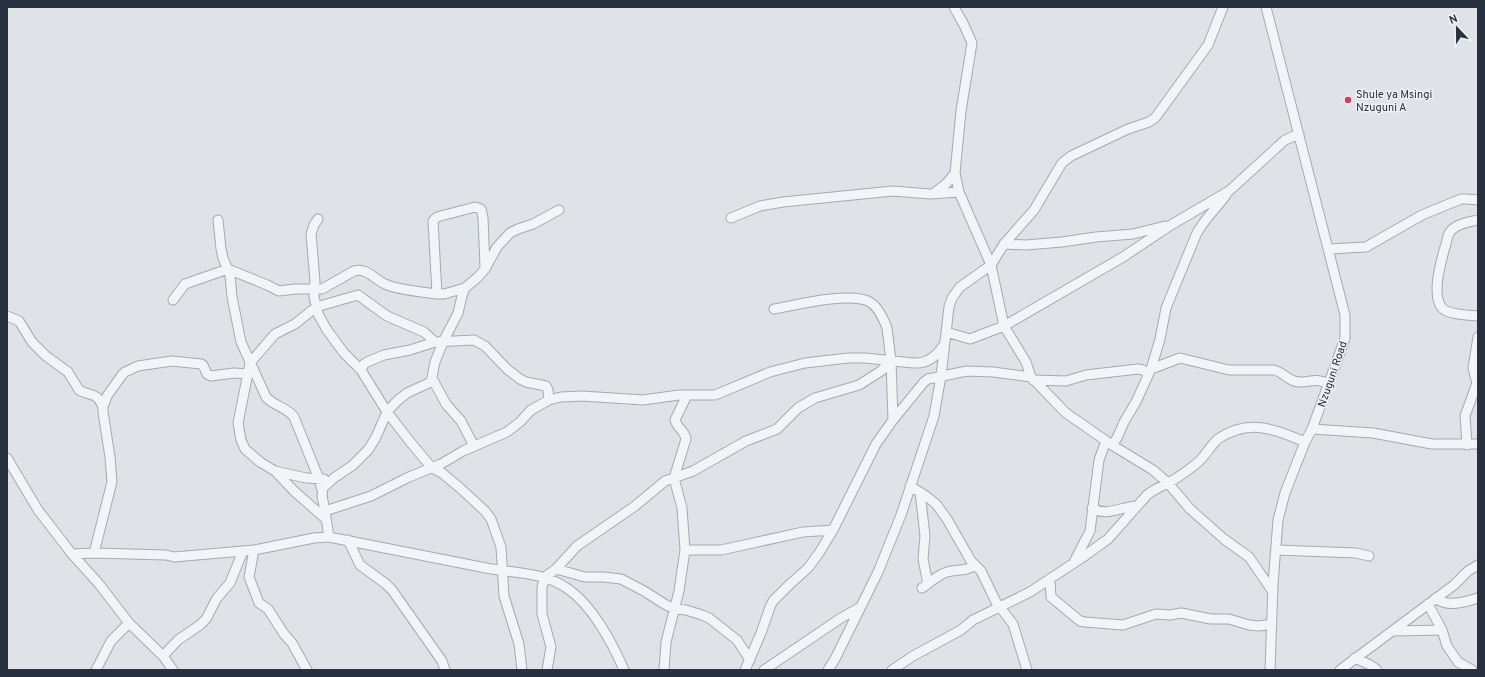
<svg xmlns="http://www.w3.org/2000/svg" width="1485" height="677" font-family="Overpass,sans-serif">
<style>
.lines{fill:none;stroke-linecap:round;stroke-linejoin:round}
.minor-casing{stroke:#a4aab2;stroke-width:11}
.minor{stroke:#f2f4f7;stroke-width:9}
.poi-dot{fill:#ce435a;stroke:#eef2f6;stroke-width:1.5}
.labels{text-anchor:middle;stroke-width:3;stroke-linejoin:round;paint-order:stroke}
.poi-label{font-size:11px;fill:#283140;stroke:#eef2f6;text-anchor:start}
.street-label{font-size:11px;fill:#283140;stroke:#eef2f6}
</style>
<rect width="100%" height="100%" fill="#dfe3e8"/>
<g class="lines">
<defs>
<path id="minor" d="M954,7L964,25L972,43L961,111L955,173L959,192L991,265L1004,326L1026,362L1031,377L1035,381L1066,413L1112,445L1153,470L1168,483L1190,509L1224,539L1249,557L1273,592
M1266,7L1345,315V338L1339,355L1312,429L1305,442L1285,493L1278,520L1273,584L1270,670
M934,193L947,183L955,173
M731,218L760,206L783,202L893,191L930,194L959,192
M318,219L314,225L311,234L315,281L314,297L318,314L327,330L344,353L361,370L387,412L411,443L432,468L442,473L460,488L485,511L491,519L501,547L504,596L519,644L522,670
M218,220L221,249L223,258L230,275L232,297L241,342L266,397C274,406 288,408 294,417L319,479L322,490
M1478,220C1469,222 1455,224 1450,232C1447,235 1447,243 1445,247C1441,262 1431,294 1442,308C1448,315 1469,315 1478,316
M1004,244L1026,245L1062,242L1096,237L1133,234L1165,226
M1329,249L1366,247L1422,215L1461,199H1466L1478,200
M437,294L433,221L437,217L475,207L481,209L483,218L485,267
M173,300L185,284L228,269L267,285L279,291L295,289H322L354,271C366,267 374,279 385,284C397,290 423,292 437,294H444L465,288
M774,309C796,305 848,292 868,301C877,305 884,320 887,328L891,361L893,420
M7,316L19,321L32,342L46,356L68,372L79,390C91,397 96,391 103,407
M946,332L970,339L1004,326L1123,257L1171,225L1229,191L1285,140L1299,134
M1151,369L1180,358L1229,370H1274C1282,372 1286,378 1294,381C1306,385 1313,376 1329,384
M361,370L364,364L367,362L384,355L410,350L435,342L474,340L485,346L507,369L520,379L526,382L546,386L548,390L549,400
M433,380L446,404L461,421L474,446
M1033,380L1066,381L1086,375L1138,369L1143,370L1148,374
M1312,429L1373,433L1432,444H1478
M1112,445L1117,438L1124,422L1136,402L1151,369L1160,339L1166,308L1196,235C1203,220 1217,208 1226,195
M1467,445L1465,416L1477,383L1473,368L1478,337
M7,458L38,510L72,554L99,584L129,623L163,656L173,670
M275,471L306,478L324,479
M910,486L926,496L936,504L947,519L971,561L981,571L996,602L1013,624L1027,670
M920,492L925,536L923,559L928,584
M1092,508C1107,517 1120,507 1136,506
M325,511L371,496L409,477L441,464L463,451L507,432L520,422L531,410L549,400L561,397L582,396L643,400L679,395H715L770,372L805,363L848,358H865L913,363C927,364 936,357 943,346
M326,519L294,491L275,471L260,462L245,449L241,440L238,423L250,363L275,334L295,324L316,307L358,295L387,316L424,332L435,342
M329,537L325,511L322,496L323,488L334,478L353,465L368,450L375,439L387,412L397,401L407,393L431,382L435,362L443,342L458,313L462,296L465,288L478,277L485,269L497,247L510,233L518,229L533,224L559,210
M348,540L360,565L386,584L392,590L442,661L445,670
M254,550L249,577L259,603L268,609L284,634L292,643L307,670
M685,550H721L803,532L833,530
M1276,550L1356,553L1369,556
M94,553L112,482L110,457L103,412V407L107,396L122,375L125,372L138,366L172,361L201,364L203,365L207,374L211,376L234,373L248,374
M72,554L94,553L166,555L174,557L254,550L314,538L329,537C381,547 434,558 486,568C513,573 542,572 565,587C591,603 612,642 624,670
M1074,562L1090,531L1099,460L1106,441
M556,569L585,577H604L621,579L644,591L666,605L675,609L686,610L702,615L709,618L737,640L750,660
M1050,579L1051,597L1080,621L1085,622L1123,625L1156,614L1170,615L1181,613L1211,619H1229L1249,625L1259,626L1272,624
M922,588C930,582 938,575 947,572C957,569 966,572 975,565
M1436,598C1446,608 1466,602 1478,598
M1428,604L1442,630
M1393,631L1442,630L1447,646L1458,662L1472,670
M163,656L178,640L200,625L206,619L217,598L230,583L243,551
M1355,658L1370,665L1377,670
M96,670L111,641L129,623
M547,670L551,647L542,614V587L545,577L556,569L577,546L635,506L665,481L693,471L746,441L777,429L798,408L815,398L859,385L881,371L891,361
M664,670L666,642L679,591L685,550L682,508L674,478L686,439C685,431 677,428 675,420L687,395
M745,670L761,633L770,607L773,601L789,585L808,568L819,553L833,530L876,444L893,420L924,382L928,379L967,371L993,372L1031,377
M764,670L841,618L859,608
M828,670L835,659L878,572L901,515L934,416L941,376L949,307L952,298L960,287L991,265L1004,244L1034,210L1062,163L1071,156L1128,129L1149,122L1155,118L1208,45L1223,7
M892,670L913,656L961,630L973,620L1030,592L1083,557L1108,539L1147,495C1153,490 1160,487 1168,483C1178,478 1187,471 1196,464C1205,457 1210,446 1218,439C1248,418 1275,429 1305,442
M1340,670L1454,585L1468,571L1478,565"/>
</defs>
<use href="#minor" class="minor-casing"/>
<use href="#minor" class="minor"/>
</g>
<circle class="poi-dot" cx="1348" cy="100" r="4"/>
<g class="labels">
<g class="poi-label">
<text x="1356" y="98">Shule ya Msingi<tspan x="1356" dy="13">Nzuguni A</tspan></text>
</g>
<g class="street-label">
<text transform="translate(1332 374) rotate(-71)" y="4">Nzuguni Road</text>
</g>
</g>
<rect width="1485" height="677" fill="none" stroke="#283140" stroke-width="16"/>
<g transform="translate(1457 28) rotate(338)" stroke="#eef2f6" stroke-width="3" paint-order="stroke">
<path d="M0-3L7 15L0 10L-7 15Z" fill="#283140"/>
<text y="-6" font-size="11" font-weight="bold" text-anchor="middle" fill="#283140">N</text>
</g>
</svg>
